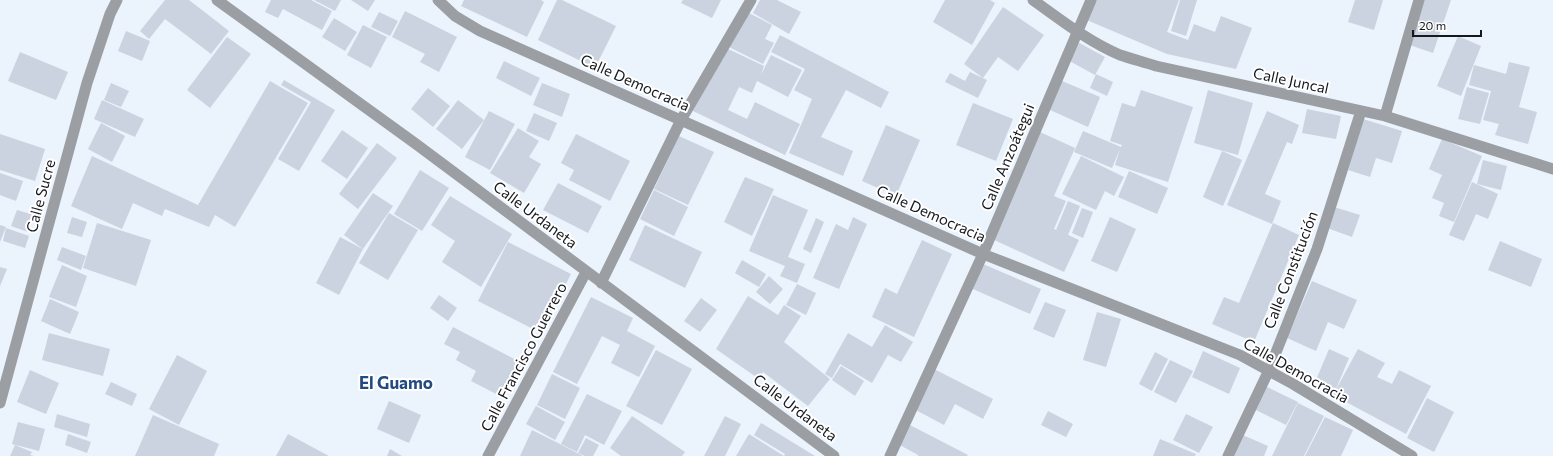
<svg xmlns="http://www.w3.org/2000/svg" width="1553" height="456" font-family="Commissioner,sans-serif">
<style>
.building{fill:#cad3df}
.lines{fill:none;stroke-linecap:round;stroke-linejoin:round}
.minor{stroke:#9b9fa4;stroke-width:11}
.labels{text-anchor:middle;stroke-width:4;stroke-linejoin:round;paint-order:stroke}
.street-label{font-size:15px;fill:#15181d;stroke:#fff}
.quarter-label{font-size:17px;font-weight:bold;fill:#244b80;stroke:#fff}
</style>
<rect width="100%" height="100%" fill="#ebf3fd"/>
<path class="building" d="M165,0H189L229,31L211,54L165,19L149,39L140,31Z
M271,0H311L332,11L322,30L283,9L278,18L265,12Z
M314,0H341L335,11Z
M351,0H375L368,11Z
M464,0H541L544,2L527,37L461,6Z
M557,0H562L616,26L595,68L538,40Z
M683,0H721L712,18L681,3Z
M760,0H777L801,12L789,34L753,13Z
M945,0H990L995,3L972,45L933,22Z
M1089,0H1179L1167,32L1188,40L1194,24L1215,32L1221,16L1252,28L1236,69L1167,54L1082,18Z
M1180,0H1197L1186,36L1171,31Z
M1355,0H1383L1374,30L1348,22Z
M1415,0H1451L1433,53L1401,42Z
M1003,7L1044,35L1018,71L998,57L983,78L964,64Z
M405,11L457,37L439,72L420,62L425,54L392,37Z
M379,12L398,21L390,36L371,27Z
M747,12L772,25L765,39L774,43L763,64L729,47Z
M334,18L357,32L345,51L322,37Z
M363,25L387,37L371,68L347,55Z
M126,31L150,41L142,61L118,51Z
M780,35L889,92L881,108L846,90L821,137L853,151L843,176L789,153L812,99L794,90L805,69L771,52Z
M1458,36L1481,46L1461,96L1437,86Z
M227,37L251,54L210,108L187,90Z
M1074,40L1105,57L1095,75L1064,58Z
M722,46L764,66L761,75L771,55L802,70L788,97L757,81L752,93L739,87L728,110L747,119L755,102L800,124L785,155L691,110Z
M20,52L68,72L56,100L8,81Z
M504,61L540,78L531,96L496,78Z
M1509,62L1530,67L1519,107L1537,112L1528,144L1495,135L1499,124L1483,120L1491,91L1469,85L1474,65L1506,74Z
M970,72L987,80L978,98L945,82L950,73L965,81Z
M1096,74L1113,82L1107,96L1090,88Z
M284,80L335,110L299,171L278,159L311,102L281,85Z
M270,81L308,103L235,227L215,215L209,227L165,209L162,216L133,203L122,229L71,206L92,156L198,205Z
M1062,81L1100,97L1088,127L1050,110Z
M111,83L129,91L121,107L104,100Z
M542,83L570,94L562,117L533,105Z
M1467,87L1489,93L1480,124L1458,119Z
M428,88L450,106L433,127L411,109Z
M1141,90L1193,107L1168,182L1115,165L1120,149L1112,168L1074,152L1083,131L1121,147L1122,145L1110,141L1122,103L1135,107Z
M1208,90L1253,103L1238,155L1194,143Z
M102,100L144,119L135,137L94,119Z
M458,100L484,120L462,149L436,129Z
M973,103L1013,119L996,161L956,145Z
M1307,109L1341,116L1336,139L1302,133Z
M489,111L515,124L490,170L465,157Z
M1267,111L1299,125L1292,144L1287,142L1265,194L1281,201L1272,224L1227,205Z
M534,113L557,123L549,141L526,131Z
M1363,119L1402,131L1392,163L1376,158L1370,177L1348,170Z
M101,123L125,136L112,162L88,149Z
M886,125L920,140L896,196L862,181Z
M518,128L539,141L529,157L541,164L524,193L490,173Z
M342,130L368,148L347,179L321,161Z
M1040,132L1075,148L1054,196L1066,201L1054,229L1056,230L1068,201L1080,206L1068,235L1062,232L1079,240L1064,272L992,239Z
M0,134L45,149L35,181L0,170Z
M576,134L630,161L610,201L569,180L574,170L561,163Z
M679,136L714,152L688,205L654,189Z
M1442,139L1482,156L1454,222L1439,216L1444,203L1432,198L1442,175L1429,169Z
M377,143L397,158L358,209L339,194Z
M1222,151L1242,160L1223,206L1203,197Z
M1081,156L1124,177L1114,196L1105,191L1096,210L1062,194Z
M1483,160L1507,166L1501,190L1477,184Z
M420,170L449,188L422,231L394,214Z
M1129,171L1168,188L1157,214L1118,197Z
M0,173L23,181L16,201L0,195Z
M745,177L774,189L752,236L724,222Z
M1472,182L1498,194L1488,219L1476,214L1464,241L1449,235Z
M558,183L602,206L588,233L543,210Z
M654,190L688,207L674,236L640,219Z
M373,193L393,206L363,249L344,235Z
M773,195L808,210L788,257L805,264L797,283L780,276L785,266L749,251Z
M450,196L512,234L481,287L442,262L455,241L431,225Z
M1334,207L1360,215L1352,237L1327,228Z
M1082,208L1093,212L1083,238L1072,233Z
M17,210L34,215L28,232L11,226Z
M389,213L418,230L388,280L359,263Z
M72,217L87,222L82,237L67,233Z
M853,217L867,224L839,289L813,278L836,224L848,230Z
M1110,217L1136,229L1117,272L1091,261Z
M816,218L824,222L811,253L803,249Z
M97,223L151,240L136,286L83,268Z
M1273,223L1299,235L1254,342L1212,324L1224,297L1239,303Z
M0,225L6,227L0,242Z
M645,225L702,252L685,288L629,260Z
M6,228L29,236L25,248L3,241Z
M340,237L363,249L339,295L316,283Z
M922,240L952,254L914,337L872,317L885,288L897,294Z
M1500,241L1542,259L1531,287L1488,270Z
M508,242L571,274L541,333L478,301Z
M62,247L86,256L81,270L57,260Z
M742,260L766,274L759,287L735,273Z
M976,261L1041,289L1030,314L966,286Z
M62,265L87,276L76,307L49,297Z
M0,267L7,269L0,286Z
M769,276L783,289L770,304L756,292Z
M1312,281L1357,300L1344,329L1328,322L1316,351L1287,338Z
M797,284L816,293L806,315L786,305Z
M439,295L457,308L448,321L430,308Z
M748,296L778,315L784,305L801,316L784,342L830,379L808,406L763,372L759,379L716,349Z
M591,297L633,318L627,331L655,346L639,377L611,363L620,345L602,336L577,384L553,372Z
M701,298L717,310L700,332L684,321Z
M50,299L79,312L70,334L41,321Z
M1045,302L1066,310L1054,338L1033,329Z
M1097,312L1121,319L1106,367L1083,360Z
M885,325L913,342L901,362L888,355L872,383L840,364L832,378L825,374L848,333L872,347Z
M453,327L522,363L504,398L471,381L476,371L456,360L460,352L444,344Z
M49,333L110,349L103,376L42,360Z
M1329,349L1349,358L1336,389L1316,380Z
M1358,349L1385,363L1377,377L1392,384L1399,370L1431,386L1406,434L1333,395Z
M656,350L692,369L662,425L626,406Z
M1203,351L1240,368L1229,394L1192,377Z
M1155,352L1168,359L1152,391L1139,384Z
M177,355L207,371L179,425L149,409Z
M1170,360L1193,371L1176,403L1154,392Z
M841,366L864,381L855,396L832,380Z
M932,368L993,399L983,419L955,404L944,425L912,408Z
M30,370L59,383L46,414L17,402Z
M552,374L580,388L565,419L537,405Z
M111,382L137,394L132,406L105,394Z
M1263,385L1298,402L1286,425L1252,408Z
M587,394L622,411L604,445L585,435L577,452L561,444Z
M1427,398L1454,412L1434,452L1407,438Z
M389,401L421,415L409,443L377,429Z
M1298,403L1324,416L1304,456H1272Z
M536,406L565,422L555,440L526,424Z
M1048,411L1073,424L1066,437L1041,425Z
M57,414L90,424L87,437L54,427Z
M1186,414L1213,427L1199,453L1173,440Z
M153,415L219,444L214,456H135Z
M632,416L685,452L682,456H621L610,448Z
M725,416L741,424L725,456H704Z
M1325,417L1353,430L1341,456H1305Z
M18,422L45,429L39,451L12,444Z
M761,423L815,456H784L785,454L754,435Z
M908,424L968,455L967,456H918V455L898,444Z
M532,430L560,444L583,456H520Z
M1238,433L1268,446L1264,456H1228Z
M68,434L91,442L87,453L65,445Z
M288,434L329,456H276Z
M749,434L784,456H736Z
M586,438L599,445L593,456H585L578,453Z
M1160,439L1196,454L1195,456H1153Z
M15,445L32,452L30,455L34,456H10Z
M390,449L402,456H387Z"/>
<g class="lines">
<path class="minor" d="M217,0L416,144L834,456
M438,0L455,16L480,31L983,254L1240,355L1293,384L1412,456
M1033,0C1061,20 1089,42 1120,55C1132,59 1144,62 1156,66L1385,116L1553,169
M1385,116L1419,0
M601,283L681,120L751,0
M0,403L87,83L110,14L117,0
M488,456L586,272
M890,456L983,254L1091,0
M1228,456L1269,370L1317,249L1361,111"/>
</g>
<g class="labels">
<g class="street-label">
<text transform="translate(1291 81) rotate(12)" y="5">Calle Juncal</text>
<text transform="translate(635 83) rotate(24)" y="5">Calle Democracia</text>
<text transform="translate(1008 157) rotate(-67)" y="5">Calle Anzoátegui</text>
<text transform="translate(41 196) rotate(-75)" y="5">Calle Sucre</text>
<text transform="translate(931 214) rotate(24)" y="5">Calle Democracia</text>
<text transform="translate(535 215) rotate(37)" y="5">Calle Urdaneta</text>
<text transform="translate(1291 270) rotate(-69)" y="5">Calle Constitución</text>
<text transform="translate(524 357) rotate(-62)" y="5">Calle Francisco Guerrero</text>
<text transform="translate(1296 371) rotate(29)" y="5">Calle Democracia</text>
<text transform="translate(795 408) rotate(37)" y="5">Calle Urdaneta</text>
</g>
<g class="quarter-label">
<text x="396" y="389">El Guamo</text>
</g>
</g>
<path d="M1413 30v6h68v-6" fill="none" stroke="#15181d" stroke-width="2"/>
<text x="1419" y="30" font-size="12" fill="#15181d" stroke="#ffffff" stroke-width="3" paint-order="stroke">20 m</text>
</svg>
